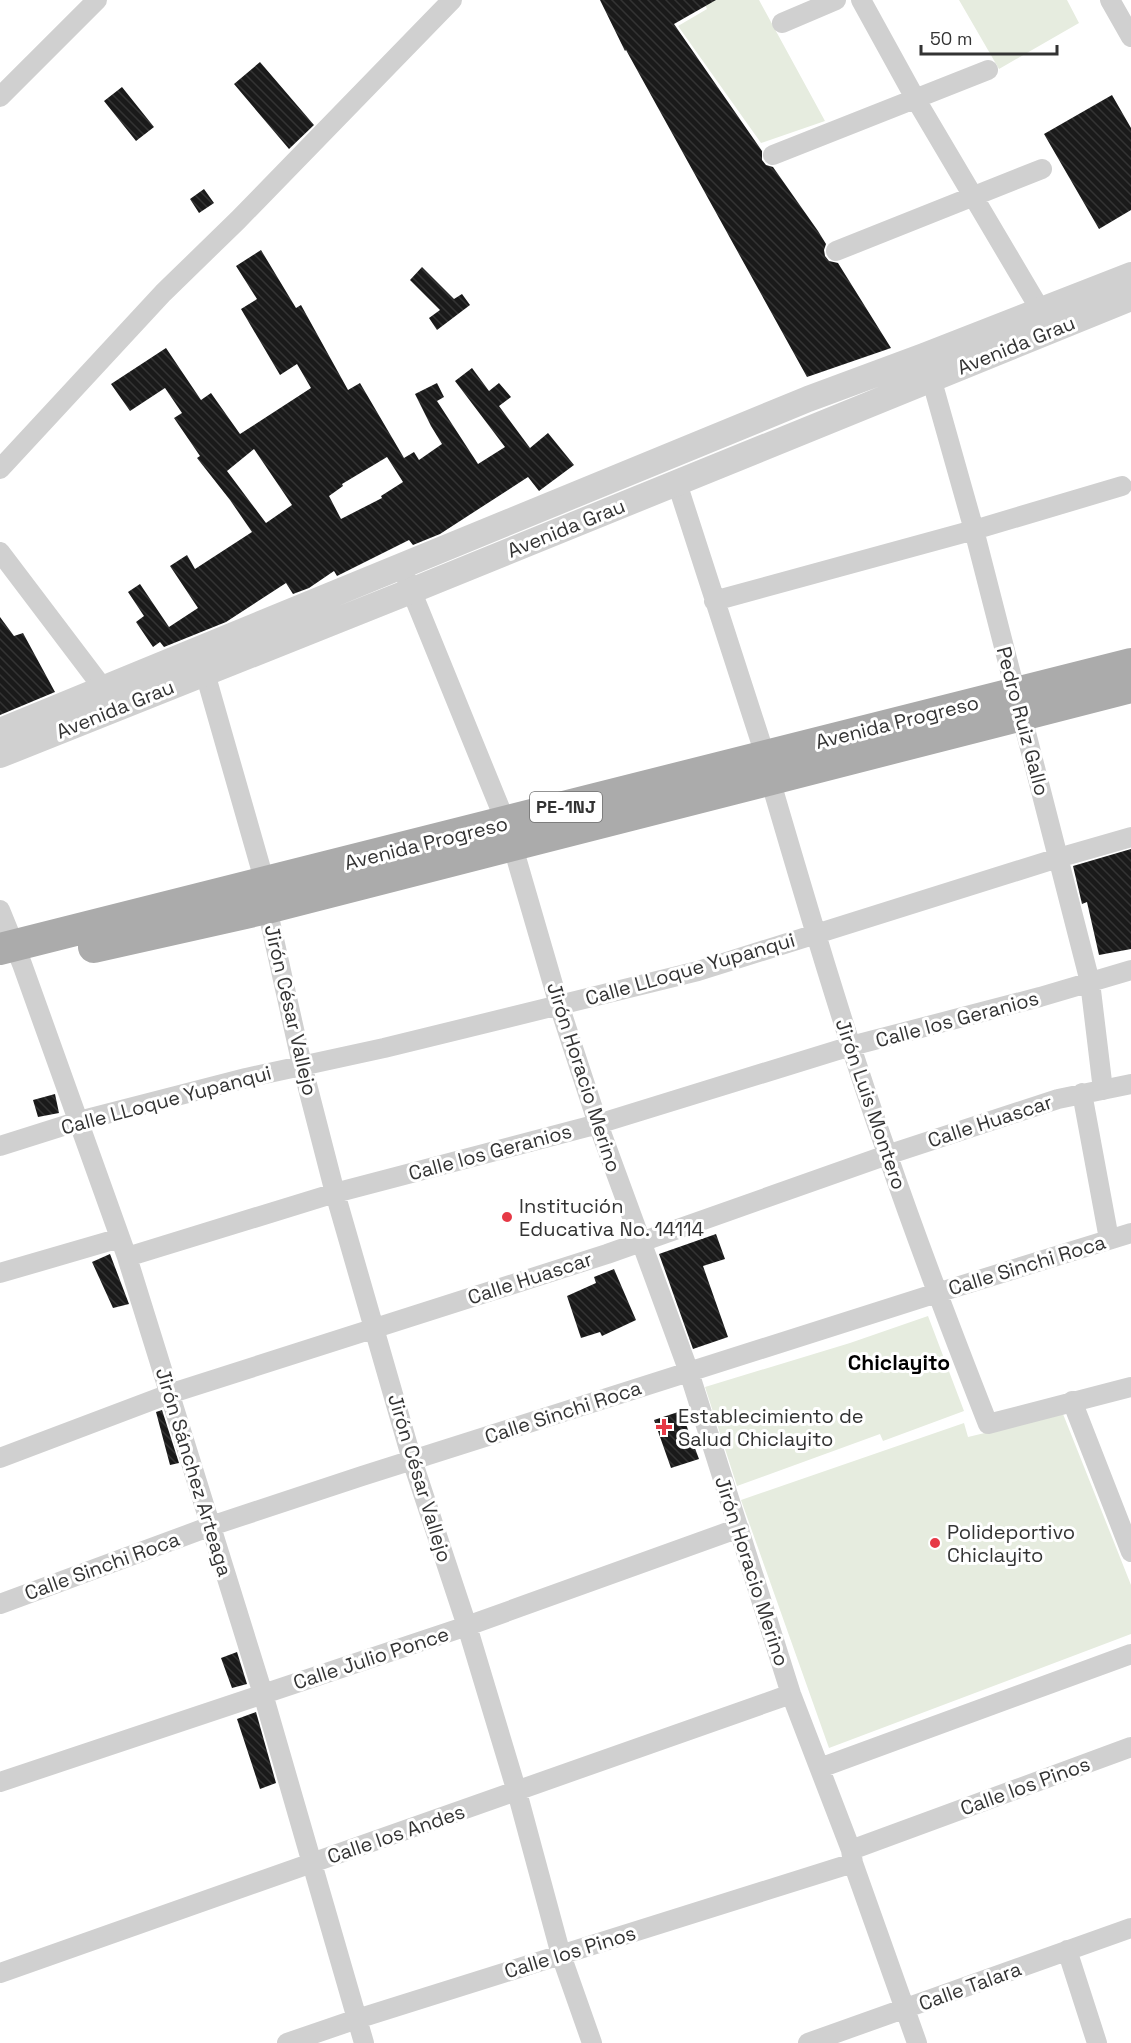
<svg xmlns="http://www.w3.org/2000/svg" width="1131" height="2043" font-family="'Space Grotesk',sans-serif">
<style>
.green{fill:#e6ecdf}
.building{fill:url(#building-back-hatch);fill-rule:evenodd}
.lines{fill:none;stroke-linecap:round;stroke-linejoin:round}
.minor{stroke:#d0d0d0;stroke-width:20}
.tertiary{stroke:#d0d0d0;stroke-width:26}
.primary{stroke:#ababab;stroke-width:32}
.poi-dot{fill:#e63946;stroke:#fff;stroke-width:2}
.labels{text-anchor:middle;stroke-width:6;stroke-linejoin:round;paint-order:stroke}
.shield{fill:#fff;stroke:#707070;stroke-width:1.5}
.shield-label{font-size:18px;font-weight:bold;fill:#333}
.street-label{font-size:20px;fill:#333;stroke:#fff}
.poi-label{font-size:20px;fill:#333;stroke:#fff;text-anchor:start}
.neighbourhood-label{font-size:21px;font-weight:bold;fill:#000;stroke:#fff}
</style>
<defs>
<pattern id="building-back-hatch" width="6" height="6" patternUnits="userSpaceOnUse" patternTransform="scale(1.5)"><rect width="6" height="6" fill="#1a1a1a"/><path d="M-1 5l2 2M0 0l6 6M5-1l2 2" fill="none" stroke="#333"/></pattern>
</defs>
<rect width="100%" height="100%" fill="#fff"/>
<path class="green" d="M703,0H759L825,121L761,143L678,26L707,9Z
M959,0H1067L1079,23L999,69Z
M928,1316L964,1411L883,1441L880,1434L737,1486L705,1387L850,1343Z
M1063,1414L1131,1585V1634L829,1748L741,1500L964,1423L968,1437Z"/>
<path class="building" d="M600,0H716L674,24L762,151V160L766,165L773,167L818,231L826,244L824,250L825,256L829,261L838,263L891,348L807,377L626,50L625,51Z
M260,62L314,125L289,149L234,84Z
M122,87L154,127L136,141L104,101Z
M1112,95L1131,128V210L1099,229L1044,134Z
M204,189L214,203L199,213L190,199Z
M261,250L296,308L301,305L348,390L360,383L404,458L414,452L419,460L442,444L431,426L415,394L437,383L444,397L437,401L478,464L505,447L455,381L472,368L489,391L499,383L511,397L499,406L530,448L548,433L574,465L539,491L528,477L440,534L413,545L409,540L337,576L334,571L309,588L293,594L286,583L226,622L164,647L160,642L153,647L136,622L144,616L128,592L140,584L169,627L198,608L170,566L187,555L195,569L252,532L230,500L197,458L200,456L174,418L182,413L165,388L130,411L111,384L166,348L201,400L211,393L240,434L311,388L297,364L280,375L241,309L257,299L236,266ZM254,449L292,505L266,523L227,471ZM387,457L403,482L381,496L382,498L341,519L329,496L343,486L342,484Z
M422,267L454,299L462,294L470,305L437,330L429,318L440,310L410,280Z
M0,617L14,636L23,633L55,692L0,715Z
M1131,849V949L1099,955L1087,902L1082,904L1073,866Z
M55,1094L59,1113L38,1117L33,1100Z
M716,1234L725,1259L703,1266L728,1337L693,1349L659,1254Z
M110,1254L129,1304L113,1308L92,1262Z
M614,1269L636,1320L602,1336L600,1332L581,1338L567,1296L596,1283L594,1277Z
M162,1410L179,1463L170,1465L156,1412Z
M681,1411L699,1459L671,1468L654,1420Z
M237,1652L247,1684L232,1688L221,1658Z
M256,1712L276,1783L260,1789L237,1719Z"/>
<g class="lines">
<path class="minor" d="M861,0L915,98L1041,311
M1110,0L1131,37
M782,23L836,0
M0,97L97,0
M773,155L988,70
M836,251L1042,169
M928,367L974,530L1090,982L1103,1090
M0,469L163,293L238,220L452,0
M677,483L765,755
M0,552L103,688
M407,580L506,823L559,1005L598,1124L689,1372L791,1694L851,1850L853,1863L917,2043
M714,601L974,530L1122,486
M200,661L205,673L265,883
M770,779C807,905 844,1032 888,1156C919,1246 953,1335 988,1424L1131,1387
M267,908L302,1065L335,1193L412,1460L467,1626L517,1792L561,1955L592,2043
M0,910L22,964L127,1257L263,1694L364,2043
M1082,1093L1109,1239
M0,1146L79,1121L246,1078L384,1048L698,971L1058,858L1131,837
M127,1257L335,1193L598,1124L851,1046L1040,997L1131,970
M0,1273L120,1238
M1072,1401L1131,1552
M0,1458L169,1394L607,1254L887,1155L1058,1099L1131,1084
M0,1604L211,1526L362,1476L937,1293L1131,1233
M820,1768L1131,1654
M0,1782L467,1626L739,1528
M851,1850L1131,1747
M1067,1950L1097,2043
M0,1973L791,1694
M287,2043L357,2019L853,1863
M808,2043L1131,1928"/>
<path class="tertiary" d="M0,731L808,399L924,356L1131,275
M0,755L411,591L1131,298"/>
<path class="primary" d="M94,947L267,908L1131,687
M0,949L1131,664"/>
</g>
<g class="poi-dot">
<circle cx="507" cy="1217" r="6"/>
<path d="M661 1418h6v6h6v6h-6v6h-6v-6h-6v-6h6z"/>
<circle cx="935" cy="1543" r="6"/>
</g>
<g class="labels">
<rect class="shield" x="530" y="792" width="72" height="30" rx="4.5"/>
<g class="shield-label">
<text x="566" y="813">PE-1NJ</text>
</g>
<g class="street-label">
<text transform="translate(1016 345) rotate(-22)" y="7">Avenida Grau</text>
<text transform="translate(566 528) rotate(-22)" y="7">Avenida Grau</text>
<text transform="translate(115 709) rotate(-22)" y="7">Avenida Grau</text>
<text transform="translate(1023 721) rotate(75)" y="7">Pedro Ruiz Gallo</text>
<text transform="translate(897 722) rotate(-14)" y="7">Avenida Progreso</text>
<text transform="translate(426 843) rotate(-14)" y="7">Avenida Progreso</text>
<text transform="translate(690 969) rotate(-16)" y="7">Calle LLoque Yupanqui</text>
<text transform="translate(291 1010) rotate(77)" y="7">Jirón César Vallejo</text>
<text transform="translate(957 1019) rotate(-15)" y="7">Calle los Geranios</text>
<text transform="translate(584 1077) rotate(72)" y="7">Jirón Horacio Merino</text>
<text transform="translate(166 1100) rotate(-15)" y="7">Calle LLoque Yupanqui</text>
<text transform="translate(871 1104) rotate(71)" y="7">Jirón Luis Montero</text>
<text transform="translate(990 1121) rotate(-18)" y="7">Calle Huascar</text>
<text transform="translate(490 1152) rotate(-15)" y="7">Calle los Geranios</text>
<text transform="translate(1027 1265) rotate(-17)" y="7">Calle Sinchi Roca</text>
<text transform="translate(530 1278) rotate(-18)" y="7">Calle Huascar</text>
<text transform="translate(563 1412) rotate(-18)" y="7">Calle Sinchi Roca</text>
<text transform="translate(194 1472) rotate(73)" y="7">Jirón Sánchez Arteaga</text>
<text transform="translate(420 1478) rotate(73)" y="7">Jirón César Vallejo</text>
<text transform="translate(102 1566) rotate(-20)" y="7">Calle Sinchi Roca</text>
<text transform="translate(752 1571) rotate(72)" y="7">Jirón Horacio Merino</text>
<text transform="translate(371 1658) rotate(-18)" y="7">Calle Julio Ponce</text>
<text transform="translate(1025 1786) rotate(-20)" y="7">Calle los Pinos</text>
<text transform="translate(396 1834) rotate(-19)" y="7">Calle los Andes</text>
<text transform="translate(570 1952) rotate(-17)" y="7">Calle los Pinos</text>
<text transform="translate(970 1986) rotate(-20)" y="7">Calle Talara</text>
</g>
<g class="poi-label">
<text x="519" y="1213">Institución<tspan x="519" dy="23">Educativa No. 14114</tspan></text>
<text x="678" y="1423">Establecimiento de<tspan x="678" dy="23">Salud Chiclayito</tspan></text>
<text x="947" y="1539">Polideportivo<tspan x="947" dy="23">Chiclayito</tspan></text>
</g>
<g class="neighbourhood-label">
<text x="899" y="1370">Chiclayito</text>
</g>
</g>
<path d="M921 45v9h136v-9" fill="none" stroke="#333333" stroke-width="3"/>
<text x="930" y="45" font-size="18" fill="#333333" stroke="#ffffff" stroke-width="4.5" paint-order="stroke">50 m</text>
</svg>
